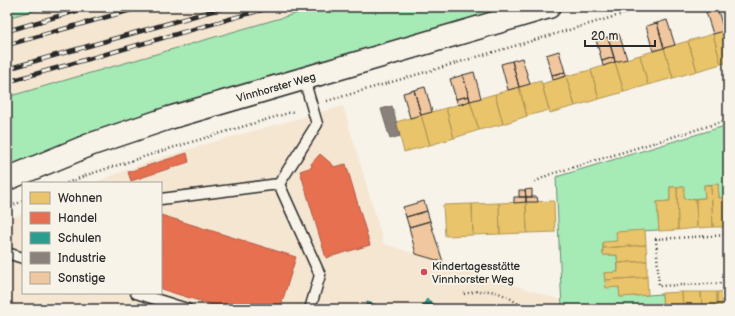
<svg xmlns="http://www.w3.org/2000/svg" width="735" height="316" font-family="'Balsamiq Sans',sans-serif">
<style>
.built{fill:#f5e6d2}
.green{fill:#a6eab6;stroke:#688a70}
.homes{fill:#e9c46a;stroke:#b09657}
.shops{fill:#e76f51;stroke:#af5b46}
.schools{fill:#2a9d8f;stroke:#2a7b71}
.industry{fill:#8a817c;stroke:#6e6764}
.building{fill:#f0c79f;stroke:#2b2b2b}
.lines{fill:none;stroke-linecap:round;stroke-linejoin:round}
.lane-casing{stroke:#2b2b2b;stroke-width:13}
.secondary-casing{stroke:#2b2b2b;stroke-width:25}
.path{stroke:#2b2b2b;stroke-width:2.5;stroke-dasharray:1 3;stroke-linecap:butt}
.lane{stroke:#f7f3e8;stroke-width:10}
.secondary{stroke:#f7f3e8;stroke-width:22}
.rail-casing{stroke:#2b2b2b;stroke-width:4.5}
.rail{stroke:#f7f3e8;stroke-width:3;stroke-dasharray:9;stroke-linecap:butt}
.poi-dot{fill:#d1495b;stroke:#f7f3e8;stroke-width:1.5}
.labels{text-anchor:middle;stroke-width:4;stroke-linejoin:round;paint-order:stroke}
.street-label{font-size:11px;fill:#2b2b2b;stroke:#f7f3e8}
.poi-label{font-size:11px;fill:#2b2b2b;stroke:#f7f3e8;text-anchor:start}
</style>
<rect width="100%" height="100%" fill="#f7f3e8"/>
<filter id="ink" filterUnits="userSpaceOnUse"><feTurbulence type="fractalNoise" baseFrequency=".025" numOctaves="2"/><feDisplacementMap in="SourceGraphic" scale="8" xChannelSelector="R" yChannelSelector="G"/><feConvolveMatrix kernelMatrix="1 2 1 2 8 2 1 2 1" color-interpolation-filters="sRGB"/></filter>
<g filter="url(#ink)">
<path class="built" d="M46,7H319L7,97V18Z
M343,106L384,244L561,300V309H7V220L23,213V293H161V183H93L147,162L213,142Z"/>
<path class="green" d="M7,7H46L7,18Z
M319,7H549L7,179V97Z
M728,125V197L719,198L718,184L704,185L705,198L684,199L683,187H670V201L657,202L659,230L617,232V241L603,243V255H617L618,272L604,273L606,287H619L620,297L662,294L663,309H562L556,177Z"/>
<path class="homes" d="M728,29V62L721,64L713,34Z
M713,34L721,64L697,71L688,41Z
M688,41L697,71L673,78L664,48Z
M664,48L673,78L648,85L640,55Z
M640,55L648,85L624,92L615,62Z
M615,62L624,92L599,99L591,70Z
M591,70L599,99L575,106L566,76Z
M566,76L575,106L550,113L542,84Z
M541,81L549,110L527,116L519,87Z
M519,87L527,116L503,124L495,94Z
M495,94L503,124L479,130L470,101Z
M470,101L479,130L454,138L446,108Z
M446,108L454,138L430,145L421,115Z
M421,115L430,145L404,152L396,122Z
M718,184L719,198L727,197L728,227H713L711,185Z
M704,185H711L713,227L697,228L696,199L705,198Z
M670,187H677L678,230L659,231L657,202L670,201Z
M677,187H684V199H696L697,228L678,230Z
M554,201L555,232L527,233L526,202Z
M526,202L527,233L500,234L499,203Z
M499,203L500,234L473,235L472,204Z
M472,204L473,235L445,236L443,205Z
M645,230L646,245L603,248V242L617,241L616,232Z
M646,245L647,261L618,263L617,255H603V248Z
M647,261V277L605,280L604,273L618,272V263Z
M647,277L648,295L620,297L619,287L606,288L605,280Z
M728,291V309H717V292Z
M682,292H701L702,309H683Z
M682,292L683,309H663L662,293Z
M701,292H717V309H702Z"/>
<path class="shops" d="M187,153L189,162L131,181L128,172Z
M320,154L333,165V167L346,164L370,245L326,258L300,171L312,167L311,164Z
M161,215L296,257L280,309H225L161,289Z"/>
<path class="schools" d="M427,299L441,309H420Z
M367,302L376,305L375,309H365Z"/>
<path class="industry" d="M392,106L400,136L390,139L381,109Z"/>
<path class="building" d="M711,7H717L724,31L713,34L705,9Z
M667,20L675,45L664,48L657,23Z
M657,23L664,48L653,51L646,26Z
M619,34L627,59L615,62L608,37Z
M608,37L614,57L602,61L596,40Z
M559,51L565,72L552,75L546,55Z
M614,57L615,62L603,66L602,61Z
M522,58L530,84L519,87L512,61Z
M512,61L519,87L508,90L501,64Z
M474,72L481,98L470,101L463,75Z
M565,72L566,76L553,80L552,75Z
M463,75L469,96L456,99L450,79Z
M425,87L432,112L421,115L414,90Z
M414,90L421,115L410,118L403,93Z
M469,96L470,101L458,105L456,99Z
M532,189V197H526L525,190Z
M519,190H525L526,197H519Z
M514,197H526V202L514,203Z
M526,197H537L538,202H526Z
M424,201L427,211L406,217L403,207Z
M427,211L430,221L409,227L406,217Z
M430,221L443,262L416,254L409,227Z"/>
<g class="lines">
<defs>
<path id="lane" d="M279,184L320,275L310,309
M279,184L317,124L304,79
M161,199L279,184
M7,253L23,258
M136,293L187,309"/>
<path id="secondary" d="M7,179L92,144L169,118L549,7"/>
</defs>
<use href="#lane" class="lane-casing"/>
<use href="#secondary" class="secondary-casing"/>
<path class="path" d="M327,101L647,7
M535,182L548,175L728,120
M67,183L87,175L165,150L295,111
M7,208L23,201
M728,235L656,239L659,286L728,283
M464,294C469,293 475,291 480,291C497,289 512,298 524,309"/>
<use href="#lane" class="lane"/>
<use href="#secondary" class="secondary"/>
<defs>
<path id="rail" d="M7,31L90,7
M7,45L142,7
M7,69L226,7
M7,82L272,7"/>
</defs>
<use href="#rail" class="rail-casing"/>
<use href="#rail" class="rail"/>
</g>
</g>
<circle class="poi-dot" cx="424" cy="272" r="4"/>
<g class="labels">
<g class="street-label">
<text transform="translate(276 87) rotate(-16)" y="4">Vinnhorster Weg</text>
</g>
<g class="poi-label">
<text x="432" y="270">Kindertagesstätte<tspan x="432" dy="13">Vinnhorster Weg</tspan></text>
</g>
</g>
<rect width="735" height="316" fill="none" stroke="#f7f3e8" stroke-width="24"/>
<rect x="12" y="12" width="711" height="292" fill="none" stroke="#2b2b2b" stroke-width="1.5" filter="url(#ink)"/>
<rect x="22" y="182" width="140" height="112" fill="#f7f3e8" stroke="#a5a39c"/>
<rect x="30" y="192" width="20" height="12" fill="#e9c46a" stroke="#a5a39c"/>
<text x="58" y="202" font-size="12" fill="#2b2b2b">Wohnen</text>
<rect x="30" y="212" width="20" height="12" fill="#e76f51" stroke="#a5a39c"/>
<text x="58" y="222" font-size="12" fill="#2b2b2b">Handel</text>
<rect x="30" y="232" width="20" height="12" fill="#2a9d8f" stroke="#a5a39c"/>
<text x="58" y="242" font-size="12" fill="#2b2b2b">Schulen</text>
<rect x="30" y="252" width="20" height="12" fill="#8a817c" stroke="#a5a39c"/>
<text x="58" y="262" font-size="12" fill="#2b2b2b">Industrie</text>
<rect x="30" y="272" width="20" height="12" fill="#f0c79f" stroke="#a5a39c"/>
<text x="58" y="282" font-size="12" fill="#2b2b2b">Sonstige</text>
<path d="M585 40v6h70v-6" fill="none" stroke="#2b2b2b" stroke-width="2"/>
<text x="591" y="40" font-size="12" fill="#2b2b2b" stroke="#f7f3e8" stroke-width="3" paint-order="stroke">20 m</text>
</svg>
